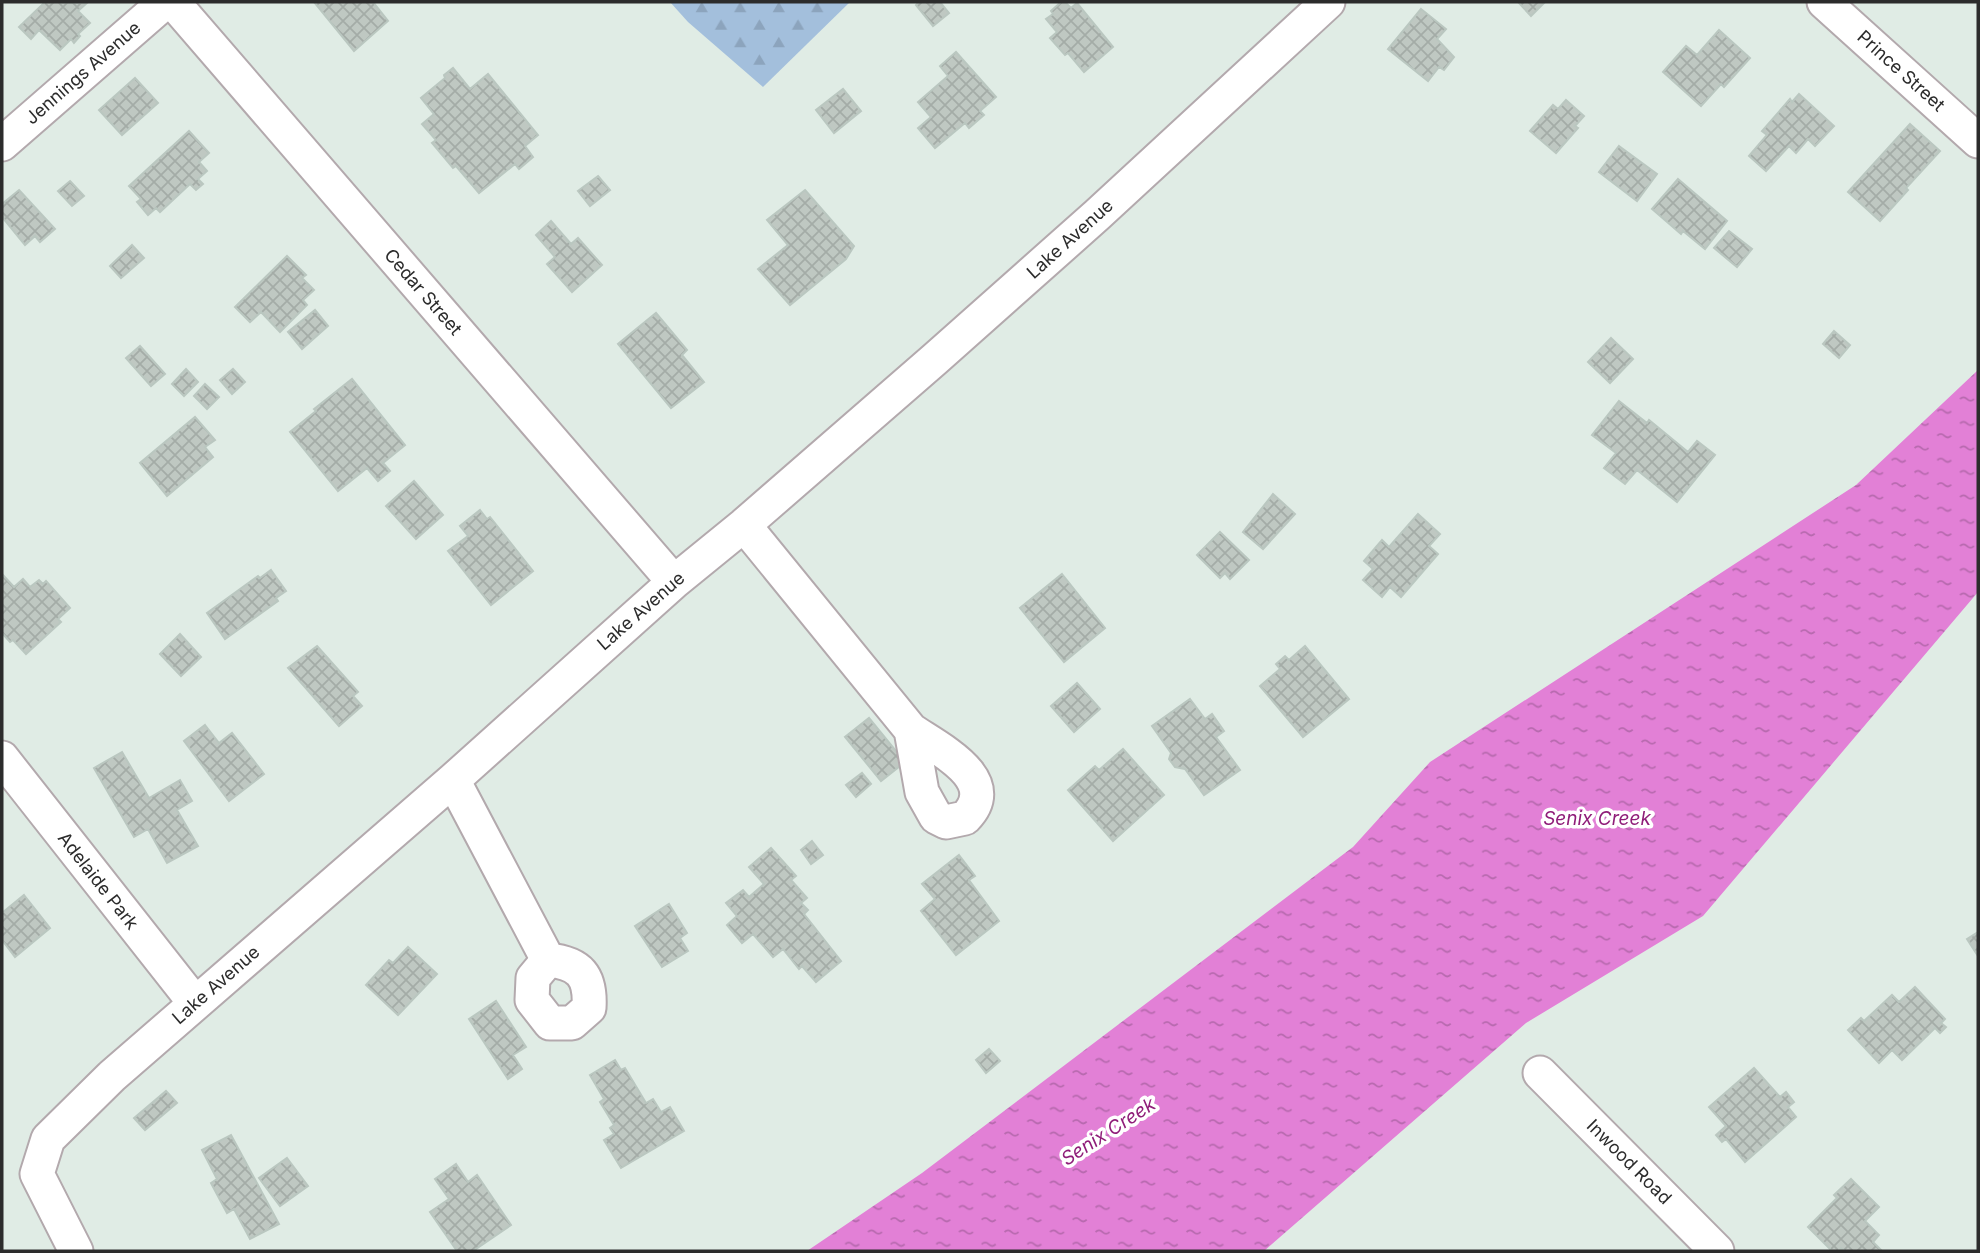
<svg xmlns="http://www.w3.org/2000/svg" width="1980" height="1253" font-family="Inter,sans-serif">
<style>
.forest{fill:url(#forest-firs)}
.water{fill:url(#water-ripples)}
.building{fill:url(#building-cross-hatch);stroke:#bac7c0;stroke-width:2}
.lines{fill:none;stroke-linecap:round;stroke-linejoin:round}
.minor-casing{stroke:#b3a9ad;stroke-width:37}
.minor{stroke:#fff;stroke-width:33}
.labels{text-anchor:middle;stroke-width:7;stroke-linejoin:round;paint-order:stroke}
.street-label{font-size:18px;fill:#2c2c2c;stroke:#fff}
.water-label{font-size:19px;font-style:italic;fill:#8f1d79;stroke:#fff}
</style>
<defs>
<pattern id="forest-firs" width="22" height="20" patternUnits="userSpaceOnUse" patternTransform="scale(1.75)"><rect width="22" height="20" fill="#a3bfdc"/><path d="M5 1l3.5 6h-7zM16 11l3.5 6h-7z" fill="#8ca4bd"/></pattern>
<pattern id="water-ripples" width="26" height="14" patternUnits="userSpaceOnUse" patternTransform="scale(1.75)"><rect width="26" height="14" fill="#e280d6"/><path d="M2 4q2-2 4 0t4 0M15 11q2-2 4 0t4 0" fill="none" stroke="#b769ae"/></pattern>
<pattern id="building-cross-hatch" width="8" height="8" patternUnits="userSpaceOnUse" patternTransform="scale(1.75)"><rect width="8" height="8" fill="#bfc8c2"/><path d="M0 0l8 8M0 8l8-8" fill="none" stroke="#a4aca7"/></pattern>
</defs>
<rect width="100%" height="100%" fill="#e0ece5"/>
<path class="forest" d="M670,2H850L763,87L688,22Z"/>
<path class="water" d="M1978,370V592L1703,916L1526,1023L1264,1251H807L922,1173L1353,847L1430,762L1856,485Z"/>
<path class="building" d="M45,2L87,3L78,11L90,23L78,34L80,36L74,43L71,39L60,50L39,30L31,39L19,27Z
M314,2H373L388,21L354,51Z
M919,2H940L949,13L933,26L916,5Z
M1061,2H1065L1071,8L1077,3L1113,47L1084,72L1068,53L1065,55L1050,38L1057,32L1046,19L1053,14L1051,11Z
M1518,2H1545L1531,16Z
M1421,9L1446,29L1437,39L1454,57L1444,70L1439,67L1428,81L1388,49Z
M1719,30L1750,58L1724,87L1721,84L1701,106L1663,72L1686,46L1697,55Z
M956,52L996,97L980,111L984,115L969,128L965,123L935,148L918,128L931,117L918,102L948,76L940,66Z
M453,68L470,89L488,74L538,135L525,146L533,157L519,169L515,164L479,193L456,166L453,168L432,143L436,140L422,124L434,114L421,98L445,78L444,75Z
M135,78L158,103L122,135L99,110Z
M843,89L861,111L834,133L816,110Z
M1799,94L1834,126L1815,146L1808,139L1796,153L1789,146L1766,171L1749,156L1767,135L1762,131L1790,99L1792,102Z
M1566,100L1584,116L1575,126L1578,128L1556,153L1530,131L1553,105L1558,109Z
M1910,124L1940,151L1906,188L1908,190L1880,221L1848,192Z
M189,131L209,153L199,162L207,171L198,179L203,184L196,190L190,184L160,212L156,208L148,215L137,202L141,199L129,186Z
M1619,146L1657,174L1637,201L1599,172Z
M598,176L610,190L590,206L578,191Z
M1678,179L1727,221L1705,249L1683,231L1681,234L1652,209Z
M70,181L84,196L72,206L58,191Z
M19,190L55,229L40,242L35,236L25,245L2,217V204Z
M805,190L854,246L846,259L790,305L758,269L788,245L767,220Z
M551,221L571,244L578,238L602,265L572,292L547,264L555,257L536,235Z
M1729,231L1752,249L1737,267L1714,248Z
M132,245L144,258L121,278L110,266Z
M287,256L306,275L302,278L314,290L303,300L307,305L280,332L261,312L250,322L235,307Z
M315,310L328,326L302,349L288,332Z
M656,313L687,350L682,355L704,382L671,408L618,344Z
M1834,331L1850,345L1839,358L1823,344Z
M1611,338L1633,359L1610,383L1588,362Z
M140,346L165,374L151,386L126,358Z
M186,369L198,382L184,396L172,384Z
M233,369L245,382L232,394L220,380Z
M352,379L405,445L383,463L390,471L378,481L367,468L338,491L290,432L316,411L314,409Z
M205,384L219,397L207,409L194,396Z
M1619,401L1647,423L1649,420L1688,452L1697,441L1715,455L1677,502L1637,470L1625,484L1604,468L1616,453L1592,435Z
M195,417L215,440L205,447L213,457L167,496L140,463Z
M414,481L443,515L416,539L386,506Z
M1273,494L1295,514L1263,549L1243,532Z
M480,510L487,519L490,517L533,571L491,605L448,551L468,536L460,526Z
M1418,514L1440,534L1429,546L1438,554L1401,597L1390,587L1382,597L1363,580L1373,569L1364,561L1382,540L1389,547Z
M1220,532L1249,560L1230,579L1225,573L1220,578L1197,555Z
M271,570L286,591L276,598L278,601L225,639L207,613L258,576L260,578Z
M2,574L14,587L23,579L30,587L39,580L43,584L46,581L70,608L58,619L61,622L26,654L13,640L10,642L2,633Z
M1062,574L1105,628L1064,662L1020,608Z
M180,634L201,657L181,676L160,654Z
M317,646L358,692L353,696L362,706L339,726L288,668Z
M1305,646L1349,699L1303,737L1260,686L1280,669L1276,664L1285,656L1289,660Z
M1077,683L1100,709L1074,732L1051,706Z
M1190,699L1205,719L1212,714L1224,731L1216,737L1240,770L1204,795L1185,769L1175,767L1169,759L1171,753L1152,726Z
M869,718L905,762L881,781L845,737Z
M205,725L219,743L232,733L264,774L229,801L184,741Z
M1123,749L1164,795L1113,841L1068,790L1095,766L1099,770Z
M122,752L149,798L180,780L192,801L177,810L198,846L167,863L148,829L134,837L94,768Z
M862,773L871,784L856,797L846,785Z
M812,841L823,855L811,864L801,850Z
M771,848L796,876L791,880L807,898L801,903L808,910L804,914L841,961L816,982L802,966L799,969L783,949L773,957L753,934L742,943L727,925L737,916L726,903L743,890L749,897L764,884L749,867Z
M959,855L975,876L969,880L999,921L956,955L921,911L935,899L922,884Z
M24,895L50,928L15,957L2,940V913Z
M669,904L687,933L680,938L688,951L662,967L635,926Z
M1978,932V956L1967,939Z
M408,947L437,974L398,1015L366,985L389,960L393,963Z
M1915,987L1945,1019L1941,1023L1946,1027L1940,1033L1935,1028L1902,1060L1892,1050L1879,1063L1848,1030L1861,1018L1864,1021L1892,995L1899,1002Z
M496,1001L526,1047L513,1055L522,1069L508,1079L469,1019Z
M989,1049L1000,1061L986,1073L976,1060Z
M615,1060L621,1070L625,1068L646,1103L653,1099L661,1112L670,1107L684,1131L621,1168L604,1140L614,1134L610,1128L614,1125L600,1102L604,1099L590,1075Z
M1754,1068L1780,1097L1786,1092L1794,1102L1788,1107L1796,1117L1745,1162L1726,1139L1722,1142L1716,1135L1726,1126L1709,1107Z
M166,1091L177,1103L145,1130L134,1118Z
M231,1135L279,1224L250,1239L234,1209L227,1213L211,1183L217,1179L202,1150Z
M287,1158L308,1186L280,1206L259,1178Z
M456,1164L468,1182L477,1175L511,1225L473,1251H457L430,1212L449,1199L435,1179Z
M1851,1179L1879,1207L1865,1221L1879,1235L1873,1242L1882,1251H1845L1841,1248L1838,1251H1832L1808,1227L1837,1198L1834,1195Z"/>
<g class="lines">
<defs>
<path id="minor" d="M173,2L674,582
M1824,2L1978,141
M2,144L165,2
M744,525L911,730L922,792L936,817L946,822L965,818C1003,780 939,749 911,730
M2,758L195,1003
M453,780L548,960C580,963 591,976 589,1008L572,1023H550L532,1000L533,978L548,960
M1540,1073L1717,1251
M76,1251L37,1174L48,1139L112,1076L453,780L674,582L744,525L935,359L1097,215L1328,2"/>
</defs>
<use href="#minor" class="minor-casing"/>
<use href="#minor" class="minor"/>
</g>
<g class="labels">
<g class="street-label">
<text transform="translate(1901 71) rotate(42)" y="6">Prince Street</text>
<text transform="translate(83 73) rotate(-41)" y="6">Jennings Avenue</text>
<text transform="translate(1070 239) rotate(-42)" y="6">Lake Avenue</text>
<text transform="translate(423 292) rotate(49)" y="6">Cedar Street</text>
<text transform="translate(641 611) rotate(-41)" y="6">Lake Avenue</text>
<text transform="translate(98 881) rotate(52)" y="6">Adelaide Park</text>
<text transform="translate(216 985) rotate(-41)" y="6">Lake Avenue</text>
<text transform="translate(1629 1162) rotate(45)" y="6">Inwood Road</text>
</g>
<g class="water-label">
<text x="1597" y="825">Senix Creek</text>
<text transform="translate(1108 1131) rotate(-33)" y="7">Senix Creek</text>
</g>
</g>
<rect width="1980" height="1253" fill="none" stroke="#2c2c2c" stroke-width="7"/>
</svg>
